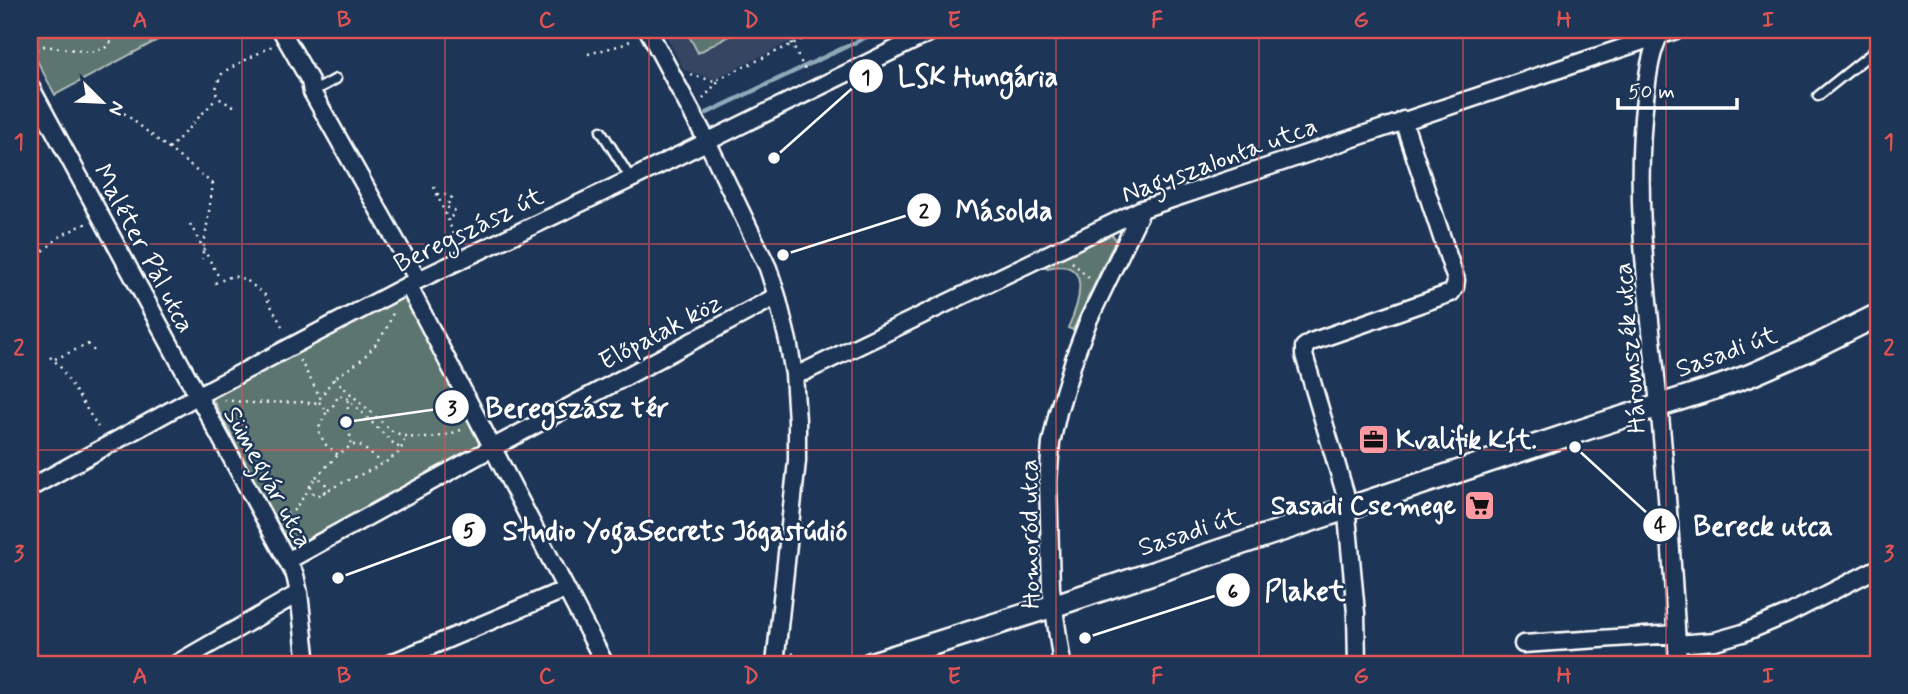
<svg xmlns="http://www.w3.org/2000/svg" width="1908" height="694" font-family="Mynerve,sans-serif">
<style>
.built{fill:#344562}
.green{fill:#5c7470;stroke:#aebab8;stroke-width:2}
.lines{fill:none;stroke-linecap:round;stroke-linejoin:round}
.stream{stroke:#8fa9ba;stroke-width:4.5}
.service-casing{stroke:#fff;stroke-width:13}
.minor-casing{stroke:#fff;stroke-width:21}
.tertiary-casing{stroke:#fff;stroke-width:26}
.path{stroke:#fff;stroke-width:2.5;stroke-dasharray:2 5;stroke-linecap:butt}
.service{stroke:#1d3557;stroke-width:8}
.minor{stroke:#1d3557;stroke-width:16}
.tertiary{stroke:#1d3557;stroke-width:21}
.grid{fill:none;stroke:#de5353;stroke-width:2;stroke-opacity:0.55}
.labels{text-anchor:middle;stroke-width:5;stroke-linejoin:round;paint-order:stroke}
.street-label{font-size:26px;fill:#fff;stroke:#1d3557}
.poi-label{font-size:26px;font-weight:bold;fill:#fff;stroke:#1d3557;text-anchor:start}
.leader{fill:none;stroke:#fff;stroke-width:2.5}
.callout-dot{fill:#fff;stroke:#1d3557;stroke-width:2.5}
.mark-label{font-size:21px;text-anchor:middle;font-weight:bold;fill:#111}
.callout-label{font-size:28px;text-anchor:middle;font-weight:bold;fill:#fff;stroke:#1d3557;stroke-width:5;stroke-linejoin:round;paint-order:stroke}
.neatline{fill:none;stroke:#de5353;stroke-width:2.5}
.grid-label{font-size:23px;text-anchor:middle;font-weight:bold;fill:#de5353}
</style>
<rect width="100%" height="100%" fill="#1d3557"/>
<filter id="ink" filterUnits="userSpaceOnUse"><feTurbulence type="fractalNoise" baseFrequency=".0143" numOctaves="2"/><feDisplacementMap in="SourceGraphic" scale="14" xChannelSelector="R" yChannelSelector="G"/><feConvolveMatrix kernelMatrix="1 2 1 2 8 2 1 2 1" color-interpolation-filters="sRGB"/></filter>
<g filter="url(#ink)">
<path class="built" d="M663,30H815L714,79L684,70Z"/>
<path class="green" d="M30,30H176L55,95L30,47Z
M686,30H726L729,36L698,53Z
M1103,234L1112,235L1116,239L1073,330L1068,328C1080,302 1093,257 1047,268L1045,264Z
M401,297L408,300L411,303L480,445L478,451L474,453L297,544C289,545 285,541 282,534L212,398L395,299Z"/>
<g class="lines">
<path class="stream" d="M707,113L881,30"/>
<defs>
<path id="service" d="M312,92L336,79
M1818,96L1878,48
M601,131L631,179"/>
<path id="minor" d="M281,30L310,81L312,92L418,280
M648,30L707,141L768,268L777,296L788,341L794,374L797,421V461L775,664
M1661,32C1650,53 1648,75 1645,98C1632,208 1651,317 1661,426C1668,505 1674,585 1678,664
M30,86L295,575L299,593L307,664
M408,285L605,664
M794,374L804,372L1142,209L1676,30
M30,488L197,396L408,285L631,179L935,30
M287,561L492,448L777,296
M1523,644L1676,634
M1677,644L1715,641L1743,633L1788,614L1878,568
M176,664L299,593
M389,664L566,589
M1062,664L1051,588L1048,482L1051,443L1058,412L1076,353L1089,319L1142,209
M1357,664L1356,613L1345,493L1304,355V347L1311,342L1451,293L1455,287L1456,280L1403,120"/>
<path id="tertiary" d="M870,664L1053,606L1598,425L1718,387L1751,375L1808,350L1878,315"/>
</defs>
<use href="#service" class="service-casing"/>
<use href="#minor" class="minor-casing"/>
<use href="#tertiary" class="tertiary-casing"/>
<path class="path" d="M785,30L807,74
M30,51L44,46L91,52L104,49L112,41L114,30
M588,54L625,44L631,40
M691,75L714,81L822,30
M703,99L719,80
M234,106C213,98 212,93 223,72L272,46
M124,113L213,184L202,259
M169,149L217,98
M434,187L455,237
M437,194L447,195L452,198L446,207L454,210V215L449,218
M190,224L220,279
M30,255L42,252L62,235L87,223
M1072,262L1090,279
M215,283L232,276L245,279L265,295L282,326
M30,329L36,335
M88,344L95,352
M50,357L59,365L98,427
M55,359L93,342
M300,360L320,397
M334,379L392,431C416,443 442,438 466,428
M224,400L252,403L304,402L313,404C322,399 326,387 334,379C340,373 350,369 357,363C374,349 388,331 394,309
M348,400L347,419L352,445
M319,402L327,411L318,430L325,444L338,455L352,445H360L382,463
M328,411L331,409L339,395L348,399L396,446L401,448
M316,477L338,455
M310 487a8 8 0 1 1 16 0a8 8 0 1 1-16 0Z
M323,493C343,480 384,468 399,452C402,448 404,441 406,436
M281,518L294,510L310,488
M792,653L806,664"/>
<use href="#service" class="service"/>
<use href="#minor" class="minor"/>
<use href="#tertiary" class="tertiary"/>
</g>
</g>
<path class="grid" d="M242,30V664M445,30V664M649,30V664M852,30V664M1056,30V664M1259,30V664M1463,30V664M1666,30V664M30,244H1878M30,450H1878"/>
<defs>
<symbol id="office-square" viewBox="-11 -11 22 22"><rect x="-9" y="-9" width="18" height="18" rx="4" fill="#ff9aa2" stroke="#1d3557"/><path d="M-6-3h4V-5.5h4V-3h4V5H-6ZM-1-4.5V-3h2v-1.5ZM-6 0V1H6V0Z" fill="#111"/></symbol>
<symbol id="supermarket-square" viewBox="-11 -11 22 22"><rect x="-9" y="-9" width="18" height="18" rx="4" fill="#ff9aa2" stroke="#1d3557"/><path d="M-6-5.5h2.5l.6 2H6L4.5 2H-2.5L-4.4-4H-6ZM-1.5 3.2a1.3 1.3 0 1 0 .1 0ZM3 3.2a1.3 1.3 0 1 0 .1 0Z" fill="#111"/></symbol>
</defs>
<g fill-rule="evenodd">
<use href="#office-square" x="1356" y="422" width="35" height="35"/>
<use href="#supermarket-square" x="1462" y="488" width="35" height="35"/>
</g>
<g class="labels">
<g class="street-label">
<text transform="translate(1219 159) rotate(-20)" y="9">Nagyszalonta utca</text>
<text transform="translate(468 229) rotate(-26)" y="9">Beregszász út</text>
<text transform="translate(145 248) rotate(62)" y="9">Maléter Pál utca</text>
<text transform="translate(660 331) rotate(-28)" y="9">Előpatak köz</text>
<text transform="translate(1629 348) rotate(-95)" y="9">Háromszék utca</text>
<text transform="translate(1726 351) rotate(-20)" y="9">Sasadi út</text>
<text transform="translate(269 477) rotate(61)" y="9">Sümegvár utca</text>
<text transform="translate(1189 531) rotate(-18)" y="9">Sasadi út</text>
<text transform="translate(1029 534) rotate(-91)" y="9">Homoród utca</text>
</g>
<g class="poi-label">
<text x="1396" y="448">Kvalifik Kft.</text>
<text x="1456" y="514" text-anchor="end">Sasadi Csemege</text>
</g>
</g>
<path class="leader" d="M774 158L866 76M783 255L924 210M346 422L452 407M1575 447L1660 525M338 578L469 530M1085 638L1233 590"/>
<g class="callout-dot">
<circle cx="774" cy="158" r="7"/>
<circle cx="783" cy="255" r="7"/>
<circle cx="346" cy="422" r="7"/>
<circle cx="1575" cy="447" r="7"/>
<circle cx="338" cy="578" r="7"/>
<circle cx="1085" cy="638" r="7"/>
<circle cx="866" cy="76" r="18"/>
<circle cx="924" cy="210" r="18"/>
<circle cx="452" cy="407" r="18"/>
<circle cx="1660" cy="525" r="18"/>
<circle cx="469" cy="530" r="18"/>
<circle cx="1233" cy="590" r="18"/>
</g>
<g class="mark-label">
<text x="866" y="84">1</text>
<text x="924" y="218">2</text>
<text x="452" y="415">3</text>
<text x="1660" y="532">4</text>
<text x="469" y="537">5</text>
<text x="1233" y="598">6</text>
</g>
<g class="callout-label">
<text x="978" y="86">LSK Hungária</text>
<text x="1004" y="220">Másolda</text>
<text x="577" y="417">Beregszász tér</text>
<text x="1763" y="535">Bereck utca</text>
<text x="675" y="540">Studio YogaSecrets Jógastúdió</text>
<text x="1305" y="600">Plaket</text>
</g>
<rect width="1908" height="694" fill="none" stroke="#1d3557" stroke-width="77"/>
<g transform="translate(102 102) rotate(114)" stroke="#1d3557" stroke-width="5" paint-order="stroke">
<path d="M0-5L12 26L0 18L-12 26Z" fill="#ffffff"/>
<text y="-10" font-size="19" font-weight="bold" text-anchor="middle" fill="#ffffff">N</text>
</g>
<path d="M1618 98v10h119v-10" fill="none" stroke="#ffffff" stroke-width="3.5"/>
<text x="1628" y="98" font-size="21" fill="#ffffff" stroke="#1d3557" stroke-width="5" paint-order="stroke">50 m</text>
<rect x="38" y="38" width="1832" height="618" class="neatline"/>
<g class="grid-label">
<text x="140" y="27">A</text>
<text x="344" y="27">B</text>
<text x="547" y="27">C</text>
<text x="751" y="27">D</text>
<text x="954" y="27">E</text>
<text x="1157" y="27">F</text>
<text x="1361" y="27">G</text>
<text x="1564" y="27">H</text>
<text x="1768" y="27">I</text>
<text x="19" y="149">1</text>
<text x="1889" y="149">1</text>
<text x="19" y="355">2</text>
<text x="1889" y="355">2</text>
<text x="19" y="561">3</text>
<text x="1889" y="561">3</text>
<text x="140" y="683">A</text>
<text x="344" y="683">B</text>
<text x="547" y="683">C</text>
<text x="751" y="683">D</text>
<text x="954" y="683">E</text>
<text x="1157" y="683">F</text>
<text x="1361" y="683">G</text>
<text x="1564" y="683">H</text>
<text x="1768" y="683">I</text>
</g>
</svg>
